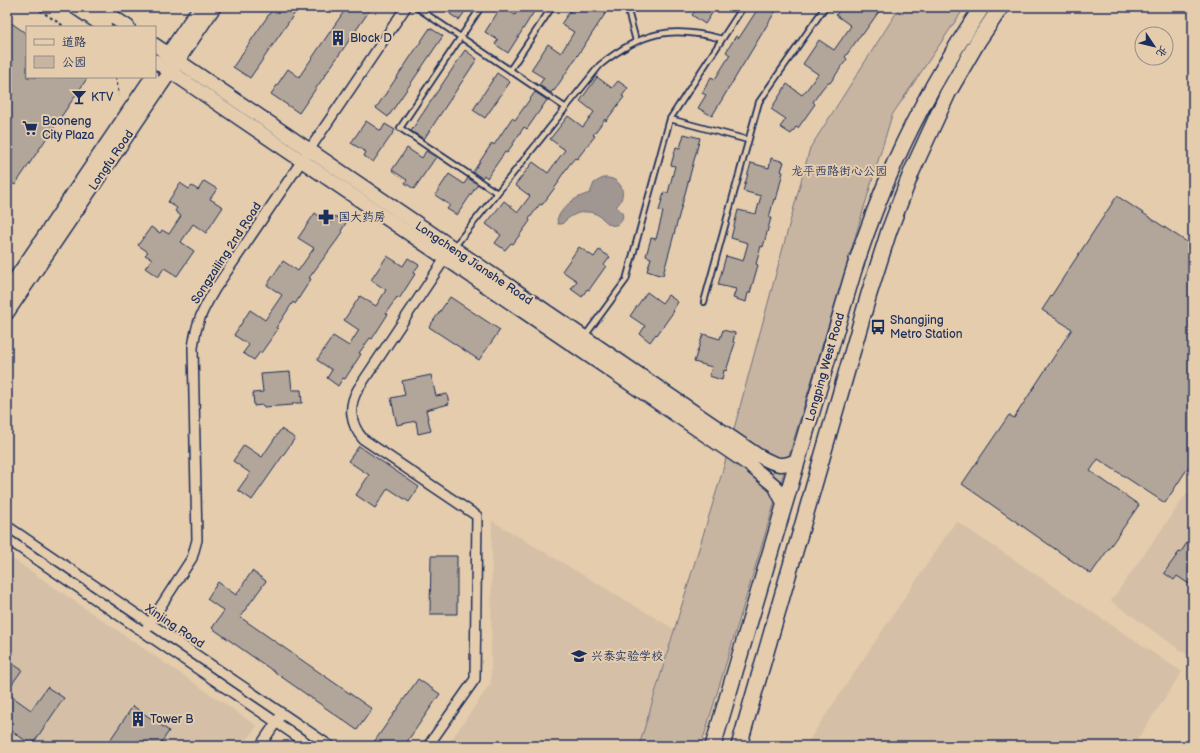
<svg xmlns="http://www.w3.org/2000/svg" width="1200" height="753" font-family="'Balsamiq Sans','LXGW WenKai TC',sans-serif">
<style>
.built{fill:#d5c0a7}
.green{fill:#c7b5a1;stroke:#717280}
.water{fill:#a09692;stroke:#6b6d7d}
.building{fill:#b2a599;stroke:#1b2f5e}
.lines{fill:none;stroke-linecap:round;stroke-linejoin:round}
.lane-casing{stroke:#1b2f5e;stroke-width:8}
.street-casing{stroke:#1b2f5e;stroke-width:12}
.secondary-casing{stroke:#1b2f5e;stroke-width:16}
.primary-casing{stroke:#1b2f5e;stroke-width:18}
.path{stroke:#1b2f5e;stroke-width:2;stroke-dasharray:3 3;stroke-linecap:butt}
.lane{stroke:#e4ccad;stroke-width:4.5}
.street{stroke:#e4ccad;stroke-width:9}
.secondary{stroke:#e4ccad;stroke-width:13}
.primary{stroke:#e4ccad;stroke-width:15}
.labels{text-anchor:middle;stroke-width:4;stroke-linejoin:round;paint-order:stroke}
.poi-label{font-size:12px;fill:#1b2f5e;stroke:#e4ccad;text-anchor:start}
.street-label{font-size:12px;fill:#1b2f5e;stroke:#e4ccad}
.park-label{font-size:12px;fill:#2c3c65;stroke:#e4ccad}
</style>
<rect width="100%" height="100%" fill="#e4ccad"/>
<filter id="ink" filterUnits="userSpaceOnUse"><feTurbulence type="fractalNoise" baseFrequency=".025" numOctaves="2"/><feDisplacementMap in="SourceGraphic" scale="8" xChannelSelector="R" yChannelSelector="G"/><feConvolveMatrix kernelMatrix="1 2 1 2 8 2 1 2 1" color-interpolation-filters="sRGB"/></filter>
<g filter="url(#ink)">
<path class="built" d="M1193,485V659L1111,601Z
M492,521L674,629L639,746H447L491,683Z
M956,521L1182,672L1133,746H805Z
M7,555L257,726L243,746H7Z"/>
<path class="green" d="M900,7H965L892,115L701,746H639L722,473L810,148Z"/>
<path class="water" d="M603,178C621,176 629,194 616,207C623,211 625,217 620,223C617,225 614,226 611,225C606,223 603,218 598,215C585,208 571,214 562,224H558L557,219C564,205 575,197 590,193L594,183Z"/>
<path class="building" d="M274,7H299L250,78L233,67Z
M347,7H372L299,113L271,94L288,69L299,77Z
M454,7H468L459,20L450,14Z
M501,7H504L515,15L520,7H537L508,53L495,44L498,40L485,32Z
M573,7H582L588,11L591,7H600L607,11L554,91L553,90L551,93L539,85L544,78L531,70L548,44L561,53L574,32L561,24Z
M698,7H716L705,24L692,15Z
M759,7H778L712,116L698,108L706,95L702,93L711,77L715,79L730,55L726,52L736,36L739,38Z
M842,7H876L880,10L863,34L862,33L850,50L845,57L847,59L830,83L828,82L822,89L813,102L815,104L798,128L796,127L791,134L780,127L786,119L771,109L787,84L802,95L808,88L818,74L803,64L819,40L834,50L851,26L836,15Z
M7,20L27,34V77H88L15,185L7,180Z
M430,28L443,36L388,117L376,108Z
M465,50L477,59L424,139L411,131Z
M497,73L510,82L485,118L473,110Z
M597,77L612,88L618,81L628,88L622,96L624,97L606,121L605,119L593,135L595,136L577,159L575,158L569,165L558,181L559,182L542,205L540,204L529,219L530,221L513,244L511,243L505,250L495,243L501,235L486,224L504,201L518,212L530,196L515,185L533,162L548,173L553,166L565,150L550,139L568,116L583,127L594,112L580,101Z
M535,92L547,100L527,129L524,127L507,153L505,152L487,178L484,175L482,178L473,172L492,143L494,145L512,118L515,120Z
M366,121L381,131L385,124L395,130L373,162L364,156L366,152L351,143Z
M684,134L700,138L663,275H659L647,271L651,258L646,256L651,238L656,239L663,212L659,211L664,192L668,193L675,166L671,165L676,147L680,148Z
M407,148L422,158L426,151L436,157L414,189L405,183L407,180L392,170Z
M771,158L784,162L781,171L783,172L776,200L774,199L769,218H771L763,247L761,246L756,264L758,265L750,293H748L746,302L733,298L736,289L718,285L726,256L743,261L748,243L731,238L738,210L756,214L761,196L743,191L751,163L769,168Z
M449,174L464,184L468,178L478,184L457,215L447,209L450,205L435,195Z
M204,181L217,189L210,199L223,207L206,233L193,224L181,242L194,251L177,276L164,268L158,277L145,268L152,259L145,255L148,252L138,245L151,227L160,233L162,230L169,234L181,216L175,211L177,208L168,202L180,183L189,189L192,186L198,190Z
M1117,196L1193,246V460L1165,503L1098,459L1090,471L1139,505L1091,574L962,484L1009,415L1014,418L1072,329L1042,310Z
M315,213L330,224L335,216L346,223L341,231L343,232L309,278L311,279L295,304L293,302L276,328L278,329L261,353L260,352L254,360L243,353L249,345L234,335L250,310L265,320L282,295L267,285L283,261L298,271L314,248L298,238Z
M579,247L594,257L599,250L610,257L604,265L606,266L589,290L587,289L582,297L571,289L577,281L562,271Z
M387,256L403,266L408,258L419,265L413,273L415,274L399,299L397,297L386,313L388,314L372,339L370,338L359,353L361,354L345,379L343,378L338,386L327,378L332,370L317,360L333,336L349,346L359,330L344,320L360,296L376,306L386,290L371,280Z
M647,292L662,303L668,295L678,302L673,310L674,311L657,335L656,334L650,342L640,334L645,326L630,316Z
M450,297L500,330L479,360L429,327Z
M723,330L735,333L733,342L735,343L726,371L724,370L722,380L709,376L712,367L694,362L703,334L720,339Z
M290,372L292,390H301L302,403H293V405L264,407L263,405L254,406L253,393L263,392L261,374Z
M431,375L436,396L447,394L449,404L426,410L431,431L418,434L416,421L397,425L391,398L405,395L402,381Z
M281,429L295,438L252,500L238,490L250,473L233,461L244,445L262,457Z
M359,446L419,487L409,502L388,488L375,508L356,495L369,475L348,461Z
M1193,534V579L1189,584L1177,576L1174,580L1164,573L1179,552L1180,553Z
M431,556H457V614H430Z
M252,571L266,581L240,617L372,709L357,730L212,628L224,611L207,599L218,582L236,595Z
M7,660L22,670L7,691Z
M418,679L440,694L404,746H380L374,742Z
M47,687L64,698L32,745L7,728V693L31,710Z
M133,706L169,731L159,746H106Z"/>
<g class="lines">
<defs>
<path id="lane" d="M416,7L566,108
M481,7L400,128L497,193
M627,7L636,41
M510,70L552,7
M670,119L748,140
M454,247L600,65C641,32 671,25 722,39
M704,302L759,102L825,7
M585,336L626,280L670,119L743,7"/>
<path id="street" d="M7,526L330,746
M7,539L311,746
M144,632L192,558L197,540L193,348C196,323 202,311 215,289L406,7
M260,746L279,718
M428,746L475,679L477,516L363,439C350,424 348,406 358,389L448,254"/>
<path id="secondary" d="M75,7L105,27
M98,7L128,27
M155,45L759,456C774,464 782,469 798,459
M164,60L200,7
M155,61L751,466L775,486L784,504
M7,291L152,77
M7,313L214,7"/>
<path id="primary" d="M713,746L853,273C865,235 879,198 895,162C919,108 949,56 982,7
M739,746L869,294L889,231L912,171L948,93L978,41L1001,7"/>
</defs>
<use href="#lane" class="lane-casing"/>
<use href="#street" class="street-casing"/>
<use href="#secondary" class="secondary-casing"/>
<use href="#primary" class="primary-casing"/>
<path class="path" d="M35,7L65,27
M148,7L154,11L168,7
M116,77L119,95"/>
<use href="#lane" class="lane"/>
<use href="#street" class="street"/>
<use href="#secondary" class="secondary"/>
<use href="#primary" class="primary"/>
</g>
</g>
<defs>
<symbol id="building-bare" viewBox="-9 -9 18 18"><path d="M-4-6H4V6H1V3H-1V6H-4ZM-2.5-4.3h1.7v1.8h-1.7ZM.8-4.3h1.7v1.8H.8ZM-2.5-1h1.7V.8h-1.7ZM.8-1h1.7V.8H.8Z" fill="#1b2f5e" stroke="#e4ccad" stroke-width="2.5" paint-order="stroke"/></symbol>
<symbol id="bar-bare" viewBox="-9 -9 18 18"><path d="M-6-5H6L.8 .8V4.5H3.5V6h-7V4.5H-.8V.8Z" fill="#1b2f5e" stroke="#e4ccad" stroke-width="2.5" paint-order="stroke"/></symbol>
<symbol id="supermarket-bare" viewBox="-9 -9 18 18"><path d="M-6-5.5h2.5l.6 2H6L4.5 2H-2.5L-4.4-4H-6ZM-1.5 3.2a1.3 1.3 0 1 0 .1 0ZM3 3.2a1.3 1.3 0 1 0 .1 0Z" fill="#1b2f5e" stroke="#e4ccad" stroke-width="2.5" paint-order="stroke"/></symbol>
<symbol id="pharmacy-bare" viewBox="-9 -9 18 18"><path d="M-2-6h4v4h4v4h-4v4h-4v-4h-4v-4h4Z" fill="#1b2f5e" stroke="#e4ccad" stroke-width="2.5" paint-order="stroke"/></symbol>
<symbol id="bus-bare" viewBox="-9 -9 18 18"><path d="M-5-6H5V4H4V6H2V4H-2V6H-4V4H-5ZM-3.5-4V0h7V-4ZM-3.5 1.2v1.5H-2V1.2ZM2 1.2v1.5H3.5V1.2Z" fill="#1b2f5e" stroke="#e4ccad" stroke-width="2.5" paint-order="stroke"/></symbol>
<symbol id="school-bare" viewBox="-9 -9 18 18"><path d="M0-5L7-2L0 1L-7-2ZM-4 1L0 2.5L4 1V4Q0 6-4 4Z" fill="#1b2f5e" stroke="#e4ccad" stroke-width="2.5" paint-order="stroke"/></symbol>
</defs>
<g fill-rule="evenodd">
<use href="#building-bare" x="327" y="27" width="22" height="22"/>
<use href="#bar-bare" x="68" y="86" width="22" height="22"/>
<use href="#supermarket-bare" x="19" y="117" width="22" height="22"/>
<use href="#pharmacy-bare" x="315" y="206" width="22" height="22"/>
<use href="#bus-bare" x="867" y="316" width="22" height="22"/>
<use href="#school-bare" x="568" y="645" width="22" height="22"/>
<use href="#building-bare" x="127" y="708" width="22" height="22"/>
</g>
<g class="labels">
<g class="poi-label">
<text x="350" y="42">Block D</text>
<text x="91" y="101">KTV</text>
<text x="42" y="125">Baoneng<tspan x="42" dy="14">City Plaza</tspan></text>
<text x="338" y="221">国大药房</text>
<text x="890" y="324">Shangjing<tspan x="890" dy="14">Metro Station</tspan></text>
<text x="591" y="660">兴泰实验学校</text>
<text x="150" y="723">Tower B</text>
</g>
<g class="street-label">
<text transform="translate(111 160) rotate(-56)" y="4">Longfu Road</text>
<text transform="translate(226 253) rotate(-57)" y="4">Songzailing 2nd Road</text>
<text transform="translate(474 263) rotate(34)" y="4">Longcheng Jianshe Road</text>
<text transform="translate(825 367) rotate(-74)" y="4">Longping West Road</text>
<text transform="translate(175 626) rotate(34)" y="4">Xinjing Road</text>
</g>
<g class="park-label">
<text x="839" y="175">龙平西路街心公园</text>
</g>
</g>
<rect width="1200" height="753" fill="none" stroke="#e4ccad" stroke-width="24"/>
<rect x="12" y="12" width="1176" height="729" fill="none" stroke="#1b2f5e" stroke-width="1.5" filter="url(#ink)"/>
<rect x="26" y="26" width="130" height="52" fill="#e4ccad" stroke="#948d8d"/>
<rect x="34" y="39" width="20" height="6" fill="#e4ccad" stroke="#948d8d"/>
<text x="62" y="46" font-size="12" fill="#1b2f5e">道路</text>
<rect x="34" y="56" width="20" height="12" fill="#c7b5a1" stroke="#948d8d"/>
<text x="62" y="66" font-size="12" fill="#1b2f5e">公园</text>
<g transform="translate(1154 46) rotate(125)"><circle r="19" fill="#e4ccad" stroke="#948d8d"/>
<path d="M0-3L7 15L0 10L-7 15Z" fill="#1b2f5e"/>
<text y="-6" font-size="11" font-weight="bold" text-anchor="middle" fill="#1b2f5e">北</text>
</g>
</svg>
